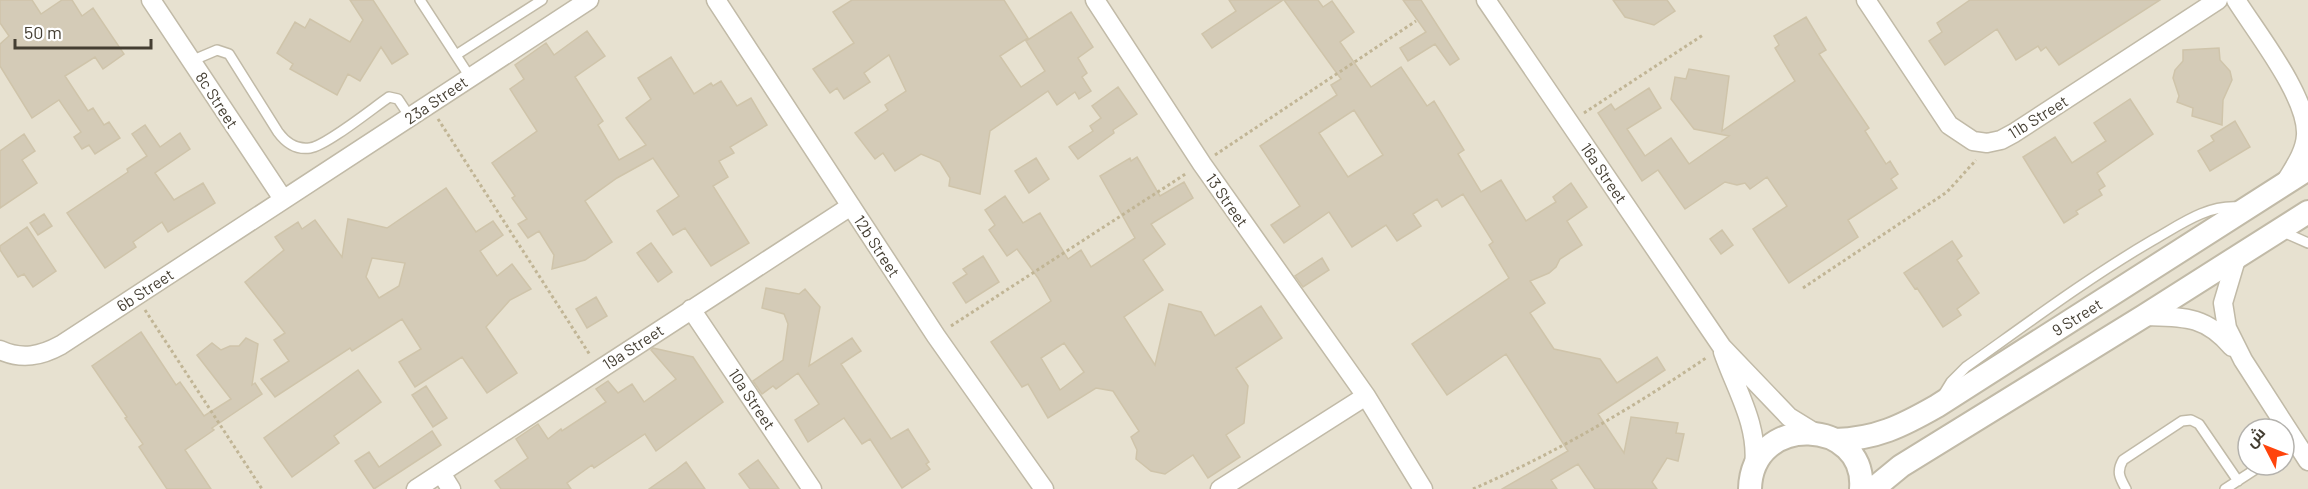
<svg xmlns="http://www.w3.org/2000/svg" width="2308" height="489" font-family="Barlow,Cairo,sans-serif">
<style>
.residential{fill:#e7e1d0;fill-rule:evenodd}
.building{fill:#d4cbb7;stroke:#cfc4aa;stroke-width:1.5;fill-rule:evenodd}
.lines{fill:none;stroke-linecap:round;stroke-linejoin:round}
.service-casing{stroke:#c1baa7;stroke-width:12}
.minor-casing{stroke:#c1baa7;stroke-width:21}
.tertiary-casing{stroke:#c1baa7;stroke-width:26}
.path{stroke:#c1b595;stroke-width:3;stroke-dasharray:3 3;stroke-linecap:butt}
.service{stroke:#fff;stroke-width:9}
.minor{stroke:#fff;stroke-width:18}
.tertiary{stroke:#fff;stroke-width:22}
.labels{text-anchor:middle;stroke-width:5;stroke-linejoin:round;paint-order:stroke}
.street-label{font-size:16px;fill:#443e32;stroke:#fff}
</style>
<rect width="100%" height="100%" fill="#f2efe2"/>
<path class="residential" d="M0,0H2308V489H0ZM2248,429H2284V465H2248Z"/>
<path class="building" d="M0,0H32L41,14L62,0H72L82,16L93,8L124,54L103,69L95,57L65,76L88,111L93,108L104,125L109,122L120,138L95,154L89,145L82,149L74,137L81,132L59,100L32,118L0,66V44L9,36L0,23Z
M350,0H373L408,54L392,64L381,47L360,81L348,74L337,95L290,69L293,64L277,53L295,22L305,28L310,19L350,42L363,20Z
M852,0H1004L1028,38L1000,56L1021,87L1045,71L1026,41L1071,12L1093,47L1078,58L1087,73L1082,77L1091,91L1079,99L1075,92L1057,105L1048,91L990,131L980,194L949,186L950,178L940,162L921,154L895,171L883,153L875,159L855,133L888,110L885,105L906,91L889,55L864,73L870,82L844,99L837,88L830,93L813,69L854,43L833,12Z
M1229,0H1283L1212,48L1202,34L1236,11Z
M1284,0H1318L1323,7L1332,1L1354,32L1340,42L1371,87L1401,67L1427,106L1434,101L1464,150L1458,154L1481,192L1501,180L1526,221L1556,202L1553,197L1571,183L1587,207L1567,221L1582,245L1560,259L1556,267L1549,273L1530,281L1545,303L1530,313L1554,349L1600,359L1617,383L1657,357L1665,370L1598,414L1624,453L1631,417L1678,423L1676,433L1684,434L1678,461L1667,458L1652,482L1657,489H1595L1578,464L1551,480L1557,489H1502L1568,451L1506,354L1447,395L1412,344L1509,278L1489,245L1493,242L1463,194L1442,207L1437,199L1413,214L1421,226L1397,241L1386,225L1352,247L1329,212L1284,243L1271,225L1300,206L1260,146L1337,95L1331,85L1341,79ZM1354,110L1383,155L1348,177L1319,133Z
M1403,0H1421L1459,59L1450,65L1435,44L1408,61L1400,48L1426,32Z
M1613,0H1667L1675,11L1654,25L1625,17Z
M1970,0H2160L2059,65L2046,47L2041,51L2038,46L2016,60L1997,29L1945,65L1929,41L1942,32L1937,23Z
M1806,17L1826,50L1819,54L1869,128L1865,131L1886,164L1890,161L1898,174L1891,179L1897,188L1848,220L1858,237L1789,283L1753,229L1787,206L1767,177L1750,189L1745,183L1737,185L1725,182L1685,209L1658,170L1642,181L1598,113L1611,104L1615,110L1649,88L1661,108L1627,129L1645,156L1671,138L1689,164L1729,136L1694,129L1671,99L1675,77L1686,79L1689,69L1729,76L1722,131L1795,81L1775,48L1779,45L1774,36Z
M587,31L605,56L575,77L603,121L598,125L619,160L646,145L626,118L651,99L638,78L671,57L694,94L711,83L713,86L721,81L737,106L751,98L767,125L730,147L734,153L719,161L728,177L713,186L749,243L711,266L685,228L673,235L657,211L679,196L653,158L617,178L585,201L612,242L585,260L552,269L554,255L539,231L528,238L518,224L527,219L512,198L515,196L492,163L537,131L510,89L524,79L515,65L546,43L554,55Z
M2219,48L2220,60L2230,71L2232,80L2223,100L2222,125L2192,116L2193,108L2177,102L2179,96L2173,78L2175,70L2183,61V50Z
M1118,87L1137,114L1113,130L1114,133L1078,159L1069,147L1093,131L1090,126L1101,118L1092,106Z
M2130,99L2153,134L2097,173L2105,186L2099,190L2102,195L2076,211L2078,214L2064,223L2023,157L2055,137L2072,163L2106,141L2094,123Z
M2235,121L2250,147L2210,171L2198,151L2214,141L2211,136Z
M145,125L160,147L180,133L190,149L155,173L174,200L203,183L215,203L168,232L162,222L133,242L136,247L105,268L67,213L128,172L127,169L147,156L132,134Z
M24,134L35,151L22,160L37,183L0,208V151Z
M1137,157L1160,196L1184,182L1193,198L1151,224L1165,244L1143,260L1163,290L1124,317L1155,365L1169,304L1201,312L1215,336L1261,306L1282,338L1236,368L1248,386L1244,423L1226,435L1240,457L1208,478L1193,455L1165,474L1151,471L1136,459L1137,450L1131,437L1139,431L1113,391L1096,388L1048,418L1028,384L1022,387L991,342L1051,301L1038,278L1017,249L1007,256L989,230L995,225L985,210L1005,196L1023,223L1040,213L1068,259L1081,250L1091,267L1135,238L1100,176L1130,158L1131,161ZM1064,343L1084,372L1060,390L1041,358Z
M1036,158L1049,179L1029,193L1015,171Z
M446,188L476,232L493,221L503,235L480,251L497,276L512,264L531,289L510,300L486,327L517,373L487,393L462,357L415,387L399,362L421,349L402,319L352,351L350,348L275,397L261,379L289,361L274,340L285,333L245,282L284,250L275,237L298,222L302,229L315,220L342,257L348,219L387,228ZM372,258L405,263L399,286L379,298L366,277Z
M44,214L52,226L38,235L30,223Z
M27,227L56,271L33,287L24,274L18,277L0,250V246Z
M1722,230L1733,245L1721,254L1710,239Z
M1952,241L1962,256L1957,260L1979,293L1957,309L1961,315L1943,327L1917,288L1915,289L1904,273Z
M651,243L672,272L658,282L637,253Z
M983,256L999,282L966,303L953,283L967,274L963,269Z
M1322,258L1329,270L1303,287L1295,276Z
M766,288L799,294L805,289L820,307L809,366L852,338L861,351L841,364L891,439L908,429L929,462L926,464L930,469L902,488L870,439L862,444L844,418L808,442L795,420L819,404L798,373L776,389L773,386L762,394L753,381L783,360L788,324L784,314L762,308Z
M596,297L607,316L587,328L576,309Z
M141,332L176,385L180,382L204,416L231,399L197,355L212,343L221,350L230,346H239L246,338L258,344L252,385L255,383L262,394L212,428L214,430L185,450L211,489H167L139,447L143,444L125,418L127,417L92,366Z
M653,348L693,357L723,402L656,451L645,434L594,468L592,465L567,483L571,489H501L495,481L528,458L516,439L538,424L548,439L561,429L562,431L606,402L596,389L608,381L618,393L632,384L644,402L676,379L651,350Z
M358,370L381,402L334,436L339,443L292,477L264,438Z
M426,386L447,418L433,427L412,395Z
M432,431L441,445L374,489L355,461L369,452L379,467Z
M758,460L779,489H750L739,474Z
M686,462L705,489H649L676,470Z"/>
<g class="lines">
<defs>
<path id="service" d="M420,0L470,77
M456,55L542,0
M191,61L217,50L229,54L278,132C286,143 296,150 310,148C326,146 373,108 389,97L398,99L410,117
M2281,231L2308,243
M1943,395L1951,382L1966,367C2028,323 2088,278 2153,240C2180,225 2206,205 2238,207
M2126,489C2120,478 2116,472 2123,460L2182,421L2191,420L2199,424L2238,481
M2225,489L2262,465"/>
<path id="minor" d="M151,0L283,199
M716,0L936,336L1044,489
M1095,0L1202,164L1366,396L1423,489
M1486,0L1722,347L1789,417L1815,433
M1866,0L1949,125L1973,141L1987,143L2001,140L2014,133L2218,0
M2236,0C2256,32 2308,97 2306,135C2305,152 2295,166 2286,181
M2237,256L2223,303L2227,328L2243,360L2308,461
M691,309L812,489
M2144,316C2183,317 2205,315 2232,347
M0,350C22,360 41,356 61,345L589,0
M1723,352C1736,390 1759,425 1754,467
M441,473L451,489
M416,489L851,206
M1220,489L1366,396"/>
<path id="tertiary" d="M1835,440C1876,439 1902,426 1937,406L2308,169
M1750,489C1752,412 1867,418 1861,489
M1873,489L1901,466L2144,316L2308,212"/>
</defs>
<use href="#service" class="service-casing"/>
<use href="#minor" class="minor-casing"/>
<use href="#tertiary" class="tertiary-casing"/>
<path class="path" d="M1584,113L1703,35
M438,119L590,355
M1215,155L1416,21
M1803,288L1947,192L1976,160
M145,310L262,489
M951,326L1187,173
M1473,489C1556,453 1632,408 1706,358"/>
<use href="#service" class="service"/>
<use href="#minor" class="minor"/>
<use href="#tertiary" class="tertiary"/>
</g>
<g class="labels">
<g class="street-label">
<text transform="translate(217 100) rotate(57)" y="6">8c Street</text>
<text transform="translate(436 100) rotate(-34)" y="6">23a Street</text>
<text transform="translate(2038 117) rotate(-32)" y="6">11b Street</text>
<text transform="translate(1604 173) rotate(56)" y="6">16a Street</text>
<text transform="translate(1227 200) rotate(55)" y="6">13 Street</text>
<text transform="translate(877 246) rotate(57)" y="6">12b Street</text>
<text transform="translate(145 290) rotate(-33)" y="6">6b Street</text>
<text transform="translate(2077 317) rotate(-32)" y="6">9 Street</text>
<text transform="translate(633 347) rotate(-33)" y="6">19a Street</text>
<text transform="translate(752 399) rotate(56)" y="6">10a Street</text>
</g>
</g>
<g transform="translate(2266 447) rotate(312)"><circle r="28" fill="#ffffff" stroke="#b4b2ad" stroke-width="1.5"/>
<path d="M0-4.5L10 22L0 15L-10 22Z" fill="#ff440c"/>
<text y="-9" font-size="16" font-weight="bold" text-anchor="middle" fill="#443e32">ش</text>
</g>
<path d="M15 39v9h136v-9" fill="none" stroke="#443e32" stroke-width="3"/>
<text x="24" y="39" font-size="18" fill="#443e32" stroke="#ffffff" stroke-width="4.5" paint-order="stroke">50 m</text>
</svg>
